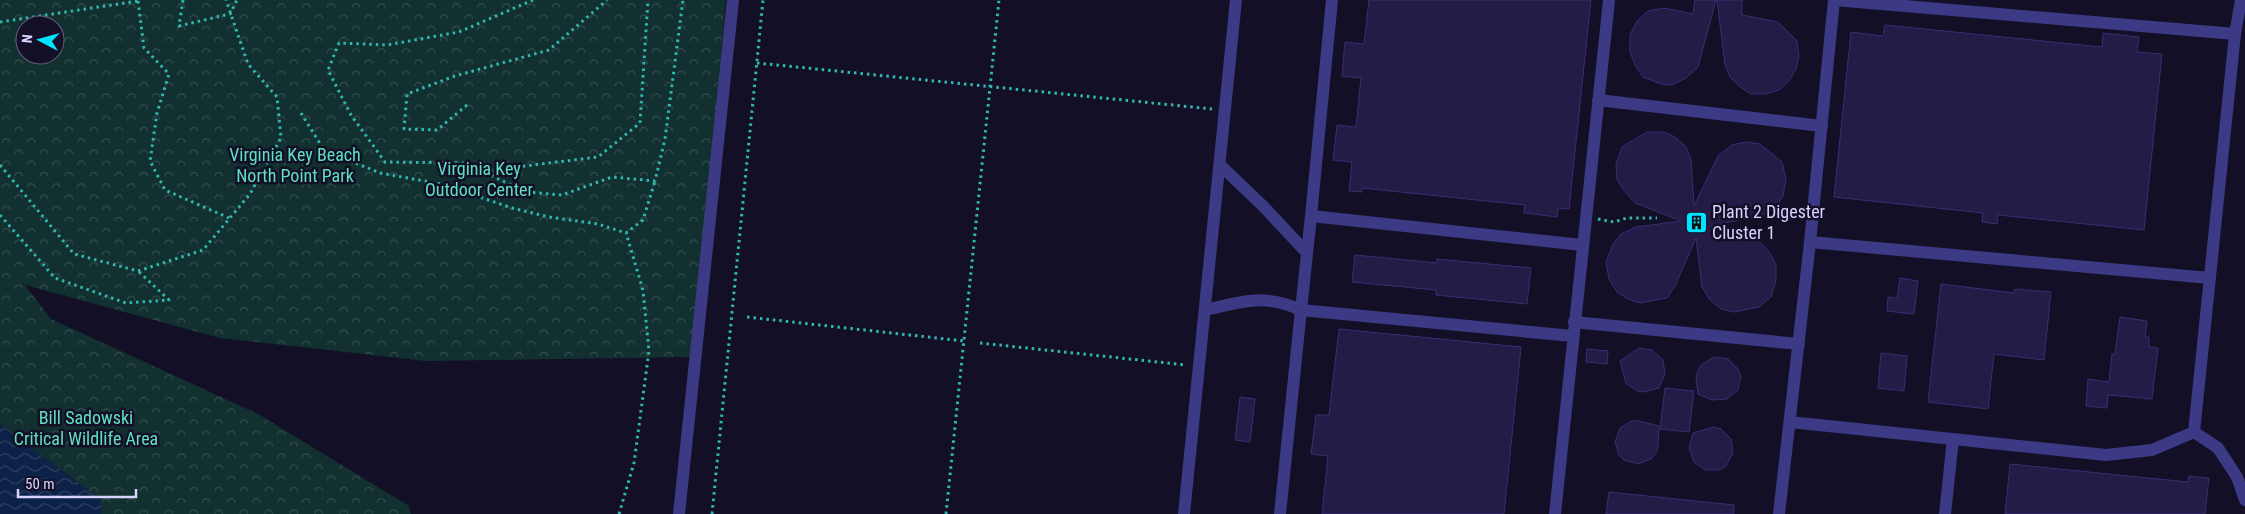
<svg xmlns="http://www.w3.org/2000/svg" width="2245" height="514" font-family="'Roboto Condensed',sans-serif">
<style>
.park{fill:url(#park-crowns);fill-rule:evenodd}
.water{fill:url(#water-waves)}
.building{fill:#241b47;stroke:#3b2d73}
.lines{fill:none;stroke-linecap:round;stroke-linejoin:round}
.path{stroke:#2fb8b0;stroke-width:3;stroke-dasharray:2.5 4;stroke-linecap:butt}
.minor{stroke:#3d3a85;stroke-width:12}
.labels{text-anchor:middle;stroke-width:5;stroke-linejoin:round;paint-order:stroke}
.park-label{font-size:18px;fill:#5fe0c0;stroke:#130f26}
.poi-label{font-size:18px;fill:#d9d4ff;stroke:#130f26;text-anchor:start}
</style>
<defs>
<pattern id="park-crowns" width="20" height="18" patternUnits="userSpaceOnUse" patternTransform="scale(1.25)"><rect width="20" height="18" fill="#12302f"/><path d="M2 6a3 3 0 1 1 6 0M12 15a3 3 0 1 1 6 0" fill="none" stroke="#344d4e"/></pattern>
<pattern id="water-waves" width="16" height="10" patternUnits="userSpaceOnUse" patternTransform="scale(1.25)"><rect width="16" height="10" fill="#0c2248"/><path d="M0 5q4-4 8 0t8 0" fill="none" stroke="#2f4163"/></pattern>
</defs>
<rect width="100%" height="100%" fill="#130f26"/>
<path class="park" d="M0,0H726L694,357L426,361L220,338L25,285L51,319L258,414L409,506L411,514H0ZM25,25H55V55H25Z"/>
<path class="water" d="M0,424L100,499L102,514H0Z"/>
<path class="building" d="M1369,0H1591L1569,209L1558,208L1557,217L1524,213L1525,205L1362,188V192L1349,191L1352,162L1333,160L1337,125L1356,127L1361,78L1342,76L1345,42L1364,44Z
M1695,0H1716L1698,67L1686,78L1672,85L1661,84L1643,77L1636,67L1630,52V35L1637,21L1648,11L1664,8L1693,14Z
M1717,0H1742V15L1778,22L1797,41L1799,56L1796,69L1789,81L1779,90L1766,94H1751L1740,87L1730,77L1725,65Z
M1885,25L2102,47L2103,33L2139,37L2137,52L2162,54L2144,230L1998,215L1997,224L1982,222L1983,213L1834,197L1851,32L1883,36Z
M1647,132H1664L1675,137L1686,147L1691,159L1694,206L1718,156L1732,145L1746,142L1760,144L1782,162L1786,179L1783,196L1775,209L1763,215L1711,226L1759,241L1770,253L1776,265V280L1771,297L1759,307L1734,312L1721,309L1710,300L1702,287L1696,238L1675,286L1667,298L1640,303L1628,299L1617,292L1609,279L1606,262L1613,244L1621,234L1636,227L1681,221L1635,203L1626,193L1617,180L1616,164L1622,147Z
M1355,255L1437,263V259L1531,268L1527,304L1436,295V290L1352,282Z
M1900,278L1918,281L1914,314L1887,311L1888,297L1897,298Z
M1941,284L2014,293L2015,289L2051,292L2044,360L1994,354L1988,409L1928,402Z
M2120,317L2147,321L2145,337H2149V347L2158,348L2152,399L2108,395L2107,408L2086,406L2088,379L2109,382L2112,354H2115Z
M1339,329L1521,347L1504,514H1322L1328,456L1311,454L1316,415H1329Z
M1639,348L1652,350L1663,360L1665,374L1659,388L1644,392L1637,391L1626,383L1620,361Z
M1587,349L1608,351L1607,364L1586,362Z
M1881,353L1907,356L1904,391L1878,388Z
M1714,357L1728,359L1738,369L1741,376L1738,390L1727,399L1712,400L1698,394L1696,378L1698,371L1701,365Z
M1665,388L1694,391L1689,432L1660,429Z
M1240,397L1255,399L1250,442L1235,440Z
M1632,421H1639L1659,426L1658,446L1656,453L1651,459L1638,464L1624,460L1619,455L1615,442L1620,428Z
M1714,427L1721,429L1731,439L1733,453L1726,466L1720,470H1705L1694,462L1689,448L1693,433Z
M2010,464L2188,482L2189,476L2209,478L2205,514H2005Z
M1609,492L1734,505V514H1606Z"/>
<g class="lines">
<path class="path" d="M183,0L179,26L230,14L237,0
M533,0L459,32L387,45L339,43L328,70L351,115L385,162L465,163L526,192L562,195L612,177L655,181L665,139L683,0
M138,1L144,48L169,74L157,113L150,161L165,190L229,218
M0,22L138,1
M757,63L1212,109
M467,105L437,130L404,129L407,94L455,76L549,50L607,0
M301,113L324,150L380,173L441,184L512,208L549,217L598,224L626,233L643,220L655,181
M0,165L74,254L138,271L203,250L250,194L281,138L277,97L248,64L226,0
M484,171L598,157L640,123L648,0
M0,215L55,278L126,303L169,300L138,271
M1598,219L1614,222L1627,218H1657
M747,317L964,341
M980,343L1186,365
M619,514L634,463L649,351L643,290L626,233
M712,514L763,0
M946,514L999,0"/>
<path class="minor" d="M1332,0L1311,216L1582,245
M1834,0L2235,34
M2241,0L2235,34L2194,432L2218,448L2237,477L2245,500
M1598,100L1822,126
M1220,165L1264,207L1307,253
M1311,216L1301,310L1572,336
M1810,242L2210,278
M1205,310C1242,302 1264,293 1301,310L1280,514
M1574,322L1799,344
M1790,422L2106,455L2152,450L2194,432
M679,514L733,0
M1184,514L1236,0
M1555,514L1609,0
M1779,514L1810,242L1834,0
M1945,514L1953,439"/>
</g>
<defs>
<symbol id="building-square" viewBox="-11 -11 22 22"><rect x="-9" y="-9" width="18" height="18" rx="4" fill="#00e5ff" stroke="#130f26"/><path d="M-4-6H4V6H1V3H-1V6H-4ZM-2.5-4.3h1.7v1.8h-1.7ZM.8-4.3h1.7v1.8H.8ZM-2.5-1h1.7V.8h-1.7ZM.8-1h1.7V.8H.8Z" fill="#111"/></symbol>
</defs>
<g fill-rule="evenodd">
<use href="#building-square" x="1684" y="210" width="25" height="25"/>
</g>
<g class="labels">
<g class="park-label">
<text x="295" y="161">Virginia Key Beach<tspan x="295" dy="21">North Point Park</tspan></text>
<text x="479" y="175">Virginia Key<tspan x="479" dy="21">Outdoor Center</tspan></text>
<text x="86" y="424">Bill Sadowski<tspan x="86" dy="21">Critical Wildlife Area</tspan></text>
</g>
<g class="poi-label">
<text x="1712" y="218">Plant 2 Digester<tspan x="1712" dy="21">Cluster 1</tspan></text>
</g>
</g>
<g transform="translate(40 40) rotate(276)"><circle r="24" fill="#130f26" stroke="#625e7d"/>
<path d="M0-4L9 19L0 12L-9 19Z" fill="#00e5ff"/>
<text y="-8" font-size="14" font-weight="bold" text-anchor="middle" fill="#d9d4ff">N</text>
</g>
<path d="M18 489v8h118v-8" fill="none" stroke="#d9d4ff" stroke-width="2.5"/>
<text x="25" y="489" font-size="15" fill="#d9d4ff" stroke="#130f26" stroke-width="4" paint-order="stroke">50 m</text>
</svg>
